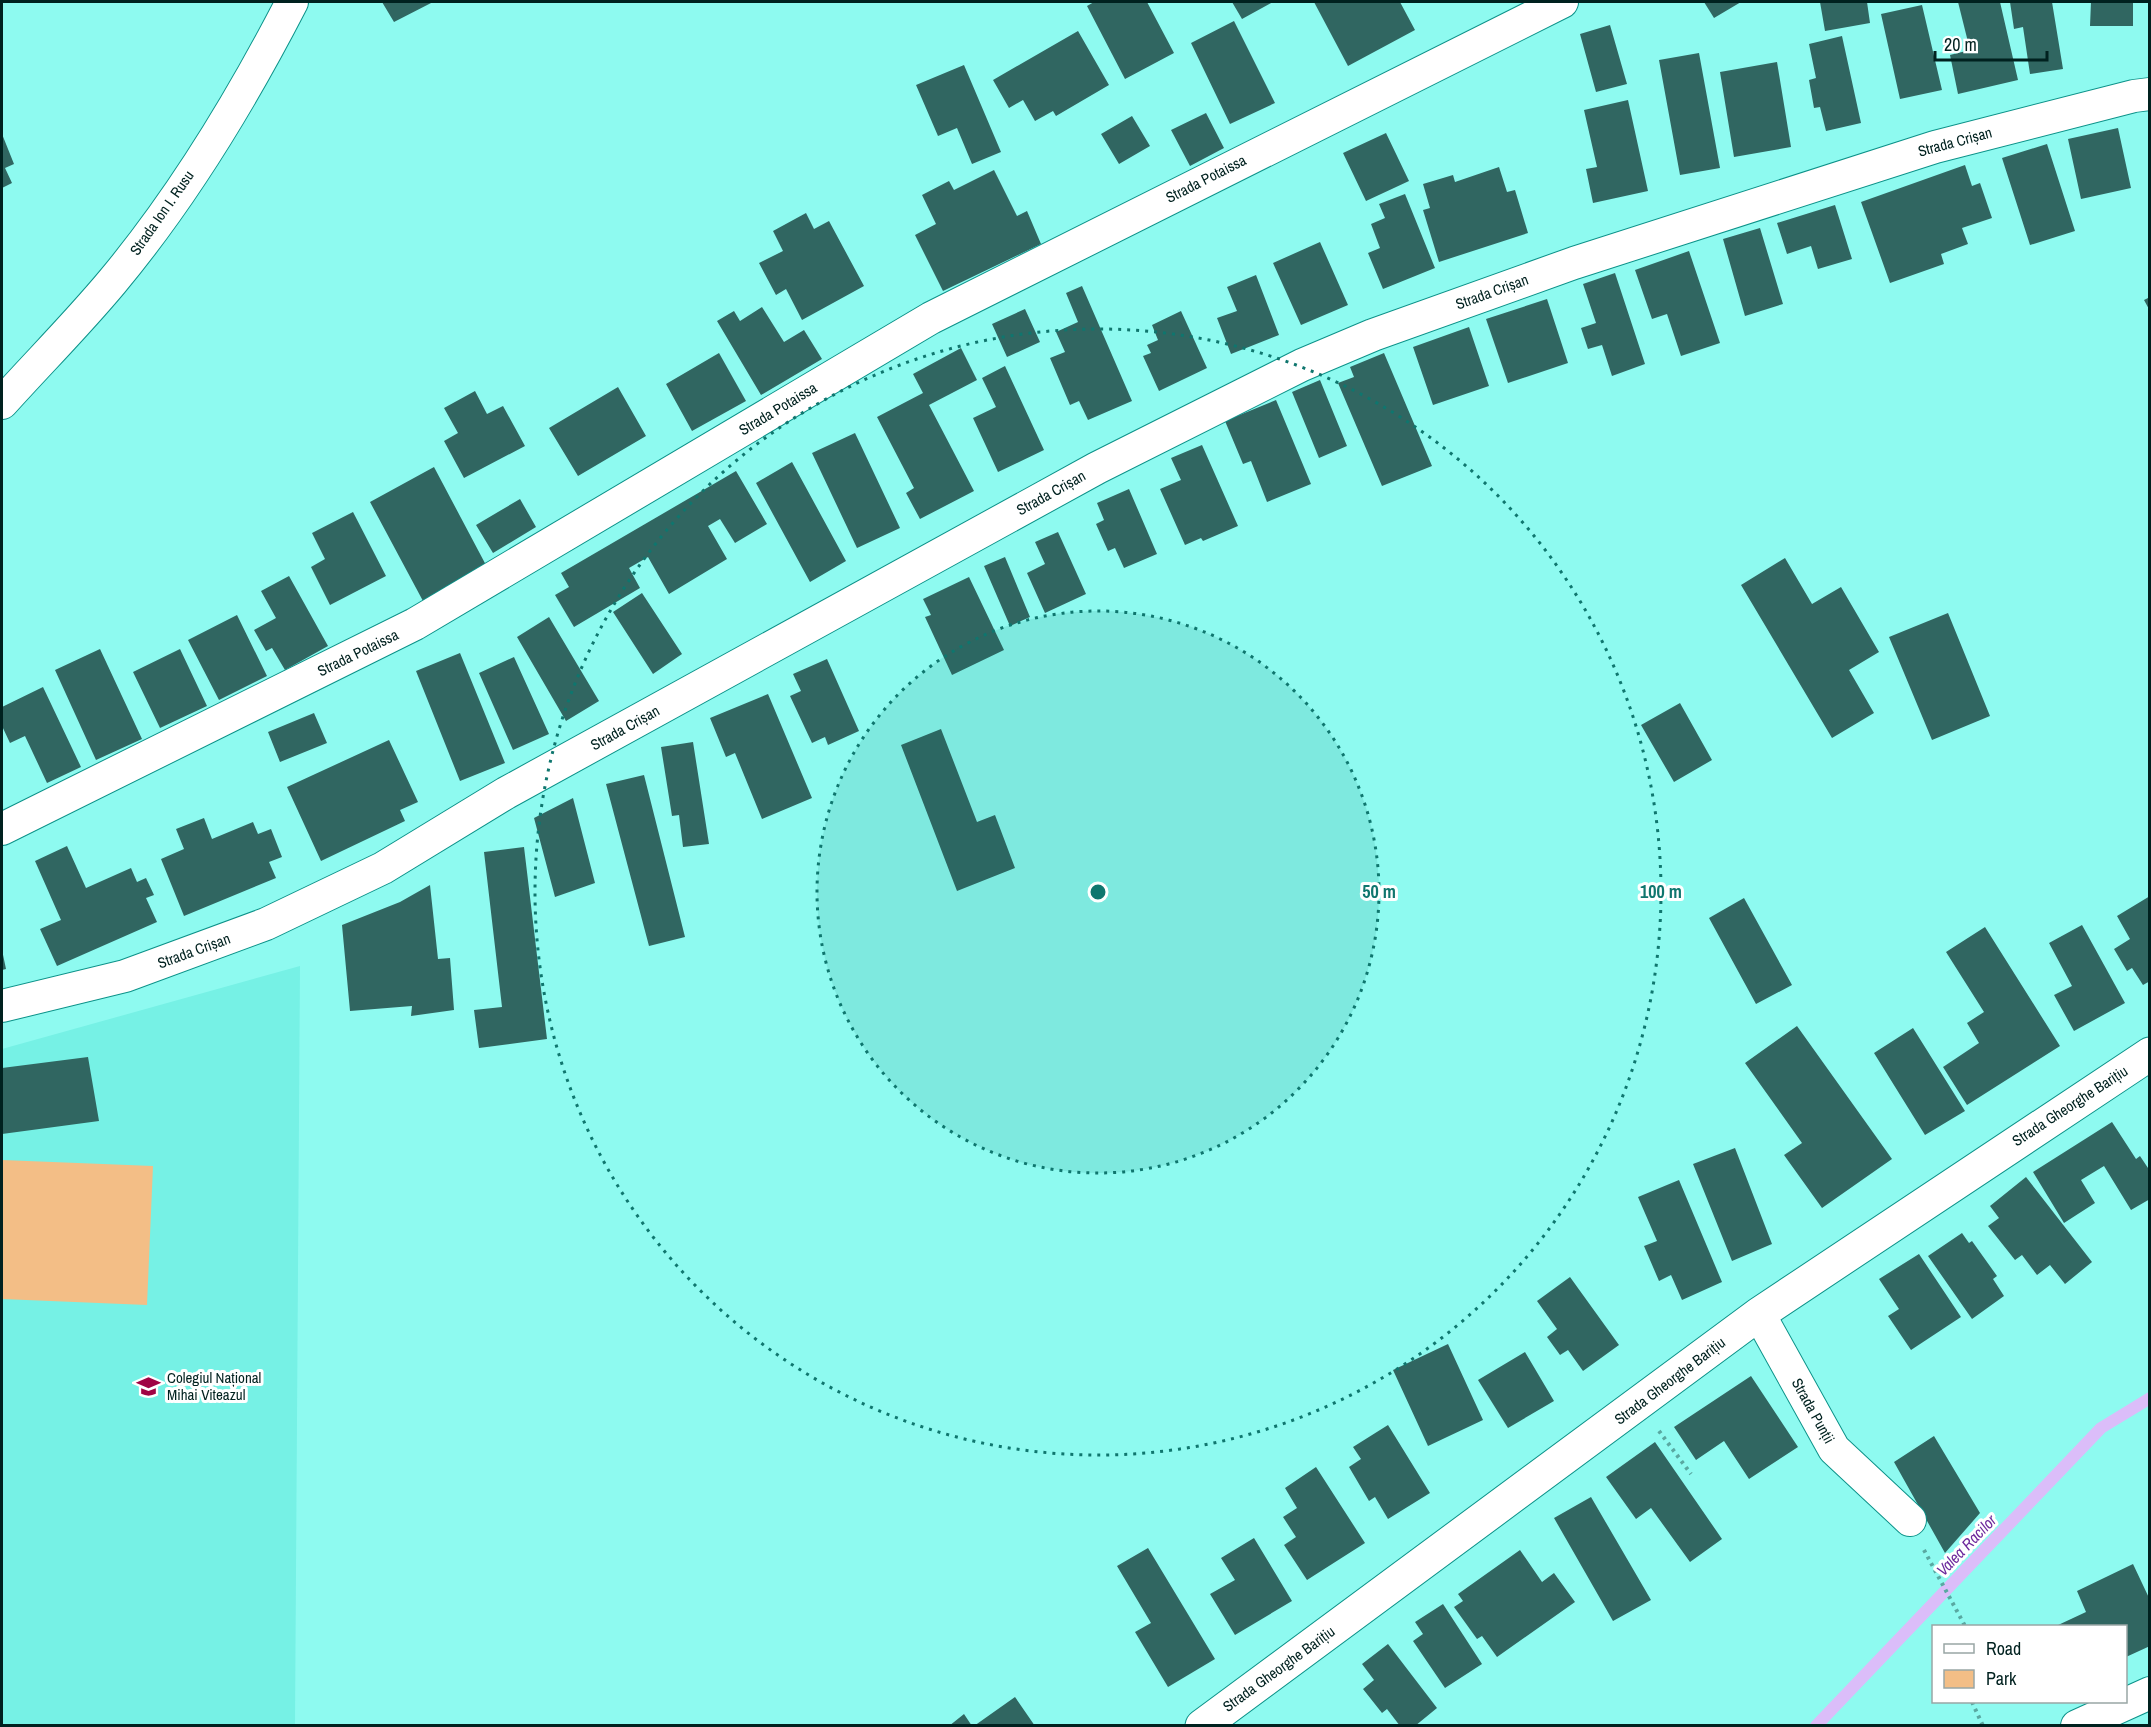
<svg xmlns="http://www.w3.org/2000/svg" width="2151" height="1727" font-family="'Archivo Narrow',sans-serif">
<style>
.built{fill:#76f1e5}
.green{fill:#f3be86}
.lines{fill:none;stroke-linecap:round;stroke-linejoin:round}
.stream{stroke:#dbbdf9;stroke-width:12}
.building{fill:#306661}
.minor-casing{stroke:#0c9289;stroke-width:34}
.primary-casing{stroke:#0c9289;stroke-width:35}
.path{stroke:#59a8a1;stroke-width:4;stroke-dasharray:3 4.5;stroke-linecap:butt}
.minor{stroke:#fff;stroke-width:32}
.primary{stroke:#fff;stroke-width:33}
.ring{fill:none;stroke:#0f766e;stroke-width:3;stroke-dasharray:3 6}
.labels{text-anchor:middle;stroke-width:6;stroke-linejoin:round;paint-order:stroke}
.street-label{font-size:15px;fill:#00211f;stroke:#fff}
.poi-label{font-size:15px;fill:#00211f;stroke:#fff;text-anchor:start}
.water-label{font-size:16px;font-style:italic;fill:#6d2a9c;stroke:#fff}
.centre{fill:#0f766e;stroke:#fff;stroke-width:3}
.ring-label{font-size:18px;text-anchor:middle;font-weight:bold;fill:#0f766e;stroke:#fff;stroke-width:6;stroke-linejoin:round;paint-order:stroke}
</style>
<rect width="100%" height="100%" fill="#8efaf0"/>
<path class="built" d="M300,966L295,1725L2,1726V1049Z"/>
<path class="green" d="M2,1160L153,1166L147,1305L2,1299Z"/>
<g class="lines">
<path class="stream" d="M1816,1726L2101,1428L2150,1398"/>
</g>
<path class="building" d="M382,2H433L394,22Z
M1094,2H1147L1174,53L1125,79L1087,6Z
M1232,2H1273L1242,19Z
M1314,2H1400L1415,30L1348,66Z
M1704,2H1741L1714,18Z
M1820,2H1867L1870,23L1825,31Z
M1958,2H2000L2018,80L1958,94L1950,55L1970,50Z
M2010,2H2052L2063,69L2030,74L2023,27L2014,29Z
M2091,2H2133V26H2090Z
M1922,5L1942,90L1900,99L1881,14Z
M1234,21L1275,103L1230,124L1191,43Z
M1610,25L1627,84L1596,92L1580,34Z
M1078,31L1109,85L1056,116L1053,111L1035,121L1023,100L1009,108L993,80Z
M1842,36L1861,123L1826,131L1820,107L1814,108L1809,80L1816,78L1809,44Z
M1699,53L1720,168L1680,175L1659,60Z
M1777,62L1791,147L1734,157L1720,72Z
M964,65L1001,152L972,164L957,128L938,136L916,85Z
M1628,100L1648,191L1593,203L1586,169L1597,167L1584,110Z
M1206,113L1224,148L1190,166L1171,130Z
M1132,116L1150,146L1119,164L1101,134Z
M2118,128L2131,188L2081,199L2068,139Z
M1386,133L1409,181L1366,201L1343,153Z
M2,134L14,164L5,168L12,183L2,188Z
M2047,144L2075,231L2030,245L2002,158Z
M1965,165L1972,186L1980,183L1992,218L1962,228L1968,244L1941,254L1944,264L1890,283L1861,202Z
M1499,167L1507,192L1515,190L1528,233L1439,262L1423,210L1430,208L1423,184L1453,175L1455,182Z
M994,170L1017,216L1027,211L1041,244L943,291L915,235L936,224L922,195L949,181L954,190Z
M1405,194L1435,268L1383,289L1368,253L1380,248L1371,224L1385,218L1379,204Z
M1835,205L1852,259L1818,269L1811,246L1787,254L1777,223Z
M806,213L814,229L829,221L864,286L802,320L786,289L776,295L759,263L783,251L773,231Z
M1760,228L1783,304L1745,316L1723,239Z
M1320,242L1348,305L1301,325L1273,263Z
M1689,251L1720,343L1681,356L1667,314L1652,319L1635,270Z
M1615,273L1645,364L1612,376L1602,345L1588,349L1581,328L1596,323L1583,284Z
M1256,275L1279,335L1231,354L1217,318L1237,311L1227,287Z
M1082,286L1132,401L1088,420L1079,401L1070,405L1050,358L1065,352L1056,332L1078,322L1066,293Z
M2150,297V311L2144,300Z
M1547,299L1568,363L1508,383L1486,319Z
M762,307L784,342L804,330L822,359L761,395L717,321L734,311L740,321Z
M1025,309L1040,342L1007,357L992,324Z
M1181,311L1207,368L1159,391L1143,356L1151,353L1147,345L1158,340L1152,325Z
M1469,327L1489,386L1433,405L1413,347Z
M961,348L977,380L929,405L974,491L920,519L906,493L914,488L877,417L923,393L913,374Z
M719,353L746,401L692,431L666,384Z
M1384,353L1432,466L1382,486L1338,383L1354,377L1350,367Z
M1005,366L1044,450L998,472L973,418L996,407L982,378Z
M1320,380L1347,446L1319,458L1292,392Z
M618,387L646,436L578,476L549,428Z
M475,391L487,414L503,406L525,446L464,478L444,441L458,433L444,408Z
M1276,400L1311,484L1267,502L1251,461L1243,464L1225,421Z
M855,433L900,528L857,548L812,453Z
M1202,445L1238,526L1203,541L1201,538L1185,545L1160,489L1181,480L1171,458Z
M792,462L846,561L810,582L756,483Z
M434,467L487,567L423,601L370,502Z
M736,471L767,524L735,543L720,519L708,526L727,559L669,594L648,557L629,568L640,588L574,627L555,595L569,587L561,573Z
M1129,489L1157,554L1124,568L1115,548L1108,551L1096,524L1104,520L1097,503Z
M520,499L536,527L493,553L476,525Z
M353,512L386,576L330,605L311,567L325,559L312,533Z
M1058,532L1086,594L1045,613L1027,573L1045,564L1035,542Z
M1005,557L1030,617L1010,626L984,566Z
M1785,558L1812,604L1841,587L1879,652L1849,670L1874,713L1832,738L1741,585Z
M289,576L328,646L285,670L272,648L266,651L254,630L276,618L261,591Z
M969,577L1004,650L952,675L925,617L931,615L923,599Z
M642,593L682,654L653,674L613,612Z
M1948,613L1990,716L1932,740L1889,637Z
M237,615L267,676L219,700L188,640Z
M549,617L599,701L566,721L517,637Z
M100,649L142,739L96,760L55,670Z
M180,649L207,706L160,728L133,672Z
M460,653L505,763L460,781L416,671Z
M514,657L549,734L513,750L479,673Z
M827,659L859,731L828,745L825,737L812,743L790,696L801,691L793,674Z
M43,687L81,767L47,783L25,736L10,743L2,726V707Z
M768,694L812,798L762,819L735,753L726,757L710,718Z
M1680,703L1712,760L1674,782L1641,725Z
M314,713L327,743L280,762L268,732Z
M941,729L977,822L995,815L1015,868L957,891L901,745Z
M389,740L418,802L400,810L405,821L321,861L287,787Z
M693,742L709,844L683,847L679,815L672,816L661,747Z
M644,775L685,937L649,946L606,784Z
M573,798L595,883L555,897L534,818Z
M204,818L212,839L253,822L258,834L271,829L282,857L269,862L276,878L184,916L161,859L184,849L176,829Z
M67,846L86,888L131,868L137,882L146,878L154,895L146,898L157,922L57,966L40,929L61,920L35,861Z
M524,847L547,1039L479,1048L474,1010L502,1007L484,852Z
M430,885L438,959L450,958L454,1010L411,1016L412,1006L350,1011L342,925L400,902Z
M2150,896V981L2143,985L2132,968L2127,971L2114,949L2130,939L2117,916Z
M1744,898L1792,985L1756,1004L1709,918Z
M2082,925L2125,1003L2074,1031L2054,995L2072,986L2049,943Z
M1985,927L2060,1046L1967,1105L1943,1067L1979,1043L1967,1023L1984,1012L1946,952Z
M2,950L6,969L2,970Z
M1797,1026L1892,1159L1822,1208L1784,1155L1802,1143L1745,1063Z
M1913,1028L1965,1111L1925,1135L1874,1053Z
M88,1057L99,1121L2,1134V1068Z
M2112,1122L2136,1159L2140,1156L2150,1171V1199L2131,1210L2104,1166L2081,1180L2095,1203L2064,1223L2033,1172Z
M1735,1148L1772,1244L1732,1261L1693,1164Z
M2026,1177L2092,1262L2065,1284L2050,1265L2037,1275L2022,1255L2015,1260L1988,1226L1999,1218L1990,1206Z
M1679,1180L1722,1282L1682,1300L1671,1275L1659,1281L1644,1246L1657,1241L1638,1197Z
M1962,1233L1969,1243L1972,1241L1997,1276L1993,1279L2004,1296L1972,1319L1928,1256Z
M1919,1254L1961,1317L1911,1350L1888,1316L1899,1309L1879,1279Z
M1570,1277L1619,1345L1583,1371L1568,1350L1560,1355L1547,1337L1557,1329L1537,1301Z
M1448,1344L1483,1420L1428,1446L1393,1370Z
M1525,1352L1554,1401L1508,1428L1478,1380Z
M1751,1376L1798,1447L1749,1479L1724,1441L1696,1460L1674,1427Z
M1388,1425L1430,1493L1388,1519L1375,1497L1369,1501L1349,1467L1361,1459L1353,1447Z
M1934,1436L1980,1513L1945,1553L1894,1462Z
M1655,1442L1722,1539L1690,1562L1651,1508L1636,1519L1606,1477Z
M1316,1467L1365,1543L1307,1580L1284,1545L1296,1537L1283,1517L1297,1508L1285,1488Z
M1591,1497L1651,1600L1613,1621L1554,1518Z
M1254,1538L1292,1601L1235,1635L1210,1594L1235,1580L1221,1558Z
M1148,1548L1215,1659L1168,1687L1135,1632L1151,1623L1117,1566Z
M1520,1550L1542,1582L1554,1573L1575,1602L1497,1657L1482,1636L1477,1639L1454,1607L1463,1601L1458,1594Z
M2133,1564L2150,1600V1646L2126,1657V1626H2056L2086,1612L2077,1591Z
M1443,1604L1482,1664L1445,1688L1413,1641L1423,1634L1415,1622Z
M1388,1644L1437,1708L1415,1726H1400L1387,1709L1382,1713L1363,1689L1374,1680L1362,1664Z
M1015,1697L1035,1726H974Z
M964,1714L972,1726H949Z"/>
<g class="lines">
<defs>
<path id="minor" d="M2,403C38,363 77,324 112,282C183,197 242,99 292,2
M2,829L415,624L931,318L1562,2
M2,1006L125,976L266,924L383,868L506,793L1097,468L1302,365L1373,335L1574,263L1935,147L2134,96L2150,94
M1759,1314L1834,1449L1910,1520
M2077,1726L2150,1693"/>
<path id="primary" d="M1202,1726L1759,1314L2150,1054"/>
</defs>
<use href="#minor" class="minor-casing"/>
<use href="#primary" class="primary-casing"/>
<path class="path" d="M1659,1431L1691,1474
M1924,1550L1965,1626
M1972,1702L1983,1726"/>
<use href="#minor" class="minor"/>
<use href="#primary" class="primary"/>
</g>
<circle cx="1098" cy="892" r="281" fill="#0f766e" fill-opacity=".12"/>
<g class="ring">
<circle cx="1098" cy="892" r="281"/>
<circle cx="1098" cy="892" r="563"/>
</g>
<defs>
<symbol id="school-bare" viewBox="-9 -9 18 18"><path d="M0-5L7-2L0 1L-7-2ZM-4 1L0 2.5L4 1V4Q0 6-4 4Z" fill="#a00344" stroke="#fff" stroke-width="2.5" paint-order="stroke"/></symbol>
</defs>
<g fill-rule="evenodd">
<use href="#school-bare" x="132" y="1370" width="33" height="33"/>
</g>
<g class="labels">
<g class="street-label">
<text transform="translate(1955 142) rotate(-15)" y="5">Strada Crișan</text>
<text transform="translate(1206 179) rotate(-27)" y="5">Strada Potaissa</text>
<text transform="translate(162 213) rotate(-55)" y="5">Strada Ion I. Rusu</text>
<text transform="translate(1492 292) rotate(-20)" y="5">Strada Crișan</text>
<text transform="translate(778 409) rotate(-31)" y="5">Strada Potaissa</text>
<text transform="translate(1051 493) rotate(-29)" y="5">Strada Crișan</text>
<text transform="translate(358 653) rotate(-26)" y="5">Strada Potaissa</text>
<text transform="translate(625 728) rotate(-29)" y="5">Strada Crișan</text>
<text transform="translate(194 951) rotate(-20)" y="5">Strada Crișan</text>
<text transform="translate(2070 1106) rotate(-33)" y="5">Strada Gheorghe Barițiu</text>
<text transform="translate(1670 1381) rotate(-37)" y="5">Strada Gheorghe Barițiu</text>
<text transform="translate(1813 1411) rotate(61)" y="5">Strada Punții</text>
<text transform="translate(1279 1669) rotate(-36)" y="5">Strada Gheorghe Barițiu</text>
</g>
<g class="poi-label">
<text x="167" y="1383">Colegiul Național<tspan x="167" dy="17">Mihai Viteazul</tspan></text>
</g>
<g class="water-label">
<text transform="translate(1966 1545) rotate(-46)" y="6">Valea Racilor</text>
</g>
</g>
<circle cx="1098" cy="892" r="9" class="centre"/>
<g class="ring-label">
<text x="1379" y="898">50 m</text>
<text x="1661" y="898">100 m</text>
</g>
<rect width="2151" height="1727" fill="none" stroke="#00211f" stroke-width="6"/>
<rect x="1932" y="1625" width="195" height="78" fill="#ffffff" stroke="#99a6a5" stroke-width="1.5"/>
<rect x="1944" y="1644" width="30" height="9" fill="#ffffff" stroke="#99a6a5" stroke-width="1.5"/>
<text x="1986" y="1655" font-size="18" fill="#00211f">Road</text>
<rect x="1944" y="1670" width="30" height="18" fill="#f3be86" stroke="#99a6a5" stroke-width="1.5"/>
<text x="1986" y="1685" font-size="18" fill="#00211f">Park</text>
<path d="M1935 51v9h112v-9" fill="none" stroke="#00211f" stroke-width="3"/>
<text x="1944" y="51" font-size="18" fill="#00211f" stroke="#ffffff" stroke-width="4.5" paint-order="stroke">20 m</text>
</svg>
